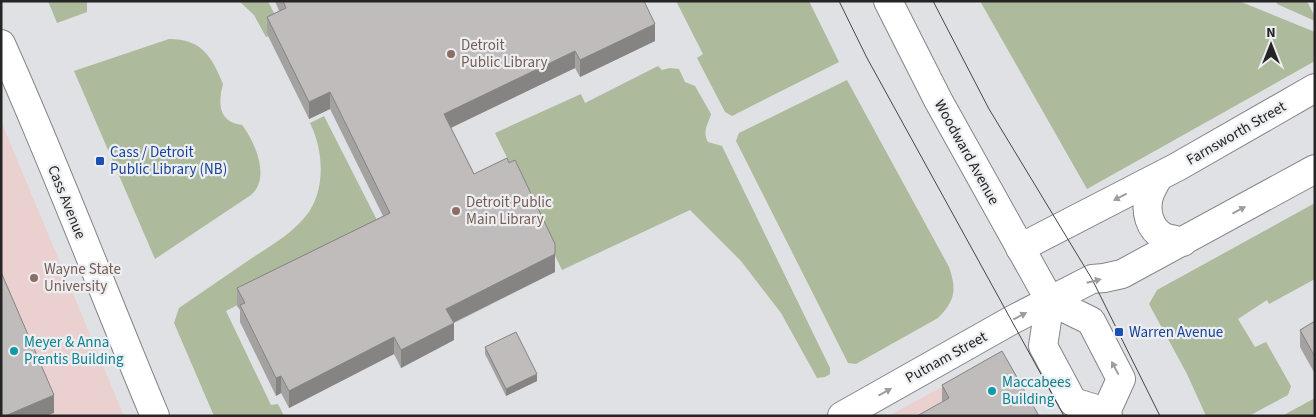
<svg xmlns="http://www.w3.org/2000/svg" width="1316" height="417" font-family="'Source Sans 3',sans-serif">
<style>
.education{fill:#ebd0d0}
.green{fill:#adba9c}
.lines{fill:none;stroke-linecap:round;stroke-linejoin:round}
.street-casing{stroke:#848588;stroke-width:30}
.secondary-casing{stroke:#848588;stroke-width:30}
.primary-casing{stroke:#848588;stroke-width:30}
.street{stroke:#fff;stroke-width:28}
.secondary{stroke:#fff;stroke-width:28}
.primary{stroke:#fff;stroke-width:28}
.tram{stroke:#464647;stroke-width:1}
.wall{fill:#a4a2a1}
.shaded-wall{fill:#868483}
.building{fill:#bfbcbb;stroke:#868483}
.oneway{fill:#9d9d9d}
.education-dot{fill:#8d6e63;stroke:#edeef1;stroke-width:2}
.transit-dot{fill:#1a4fb4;stroke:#edeef1;stroke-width:2}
.culture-dot{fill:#0f9aa8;stroke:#edeef1;stroke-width:2}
.labels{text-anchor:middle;stroke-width:4.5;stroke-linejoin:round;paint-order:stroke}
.education-label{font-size:15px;fill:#785e54;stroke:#edeef1;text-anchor:start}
.street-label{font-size:15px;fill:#252526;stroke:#edeef1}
.transit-label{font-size:15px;fill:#164399;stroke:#edeef1;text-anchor:start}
.culture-label{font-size:15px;fill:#0d838f;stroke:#edeef1;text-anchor:start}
</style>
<rect width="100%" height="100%" fill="#e0e1e4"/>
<path class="education" d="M1,121L124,416H1Z
M987,363L1017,416H888Z"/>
<path class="green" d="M48,1H87V12L57,23Z
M239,1H268L282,29L266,37L254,15Z
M676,1H809L839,62L732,116L725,112L697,58L703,54Z
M980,1H1239L1315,32V61L1087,189Z
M1276,1H1307L1315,17V21L1277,4Z
M169,39C202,39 212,57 223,84C218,103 218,122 242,125C255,142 271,178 251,195L155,259L74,71Z
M658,66L662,70L670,68L679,69L685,82L695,86L711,114C708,125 702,131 708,142L722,146L830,368V374L825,377L817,378L781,313L741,261L690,210L562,270L495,133L581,94L585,103Z
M847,80L949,267C957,290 955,301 938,318L856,364L848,363L736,141L739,133Z
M324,116L382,230L226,311L271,405L278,404L284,416H214L174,323L179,308C202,292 226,276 249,260C270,246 294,233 309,212C326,186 323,149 310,123Z
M1315,203V279L1269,304L1267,300L1238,319L1255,347L1266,342L1291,386L1288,395L1249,416H1206L1187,374L1149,304L1157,290Z
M1315,398V416H1282Z"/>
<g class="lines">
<defs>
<path id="street" d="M1158,178C1155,183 1151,190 1149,196C1145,211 1149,229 1164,237C1169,239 1176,240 1183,242
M1020,248L1177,167L1315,88
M842,416L1012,320L1092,279L1104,278L1122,274L1315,169"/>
<path id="secondary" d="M1,44C56,166 103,292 155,416"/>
<path id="primary" d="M888,1L938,100L1050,301L1091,321L1121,379L1106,412
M1050,301L1043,346L1073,402L1106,412L1108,416"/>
</defs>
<use href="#street" class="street-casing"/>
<use href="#secondary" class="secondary-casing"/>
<use href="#primary" class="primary-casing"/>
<use href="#street" class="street"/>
<use href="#secondary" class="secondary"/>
<use href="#primary" class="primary"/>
<path class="tram" d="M839,1L867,58L1064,416
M933,1L989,109L1092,279L1160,416"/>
</g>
<path class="wall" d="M275,1H644L655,41L580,77L575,68L451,128L474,174L555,272L454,323V340L401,368L394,354L289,408L281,393L276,396L240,322V310L237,306V288L383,216L330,109L309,119L267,34V17L279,11Z
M1315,321V374L1300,347V330Z
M485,347L537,381L506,396L485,354Z
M942,385L1039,416L942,402Z"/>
<path class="shaded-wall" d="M655,24V41L580,77V60Z
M575,51V68L444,131V114Z
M330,92V109L309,119V102Z
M555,254V272L446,326V309Z
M454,323V340L401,368V350Z
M394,337V354L289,408V391Z
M537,374V381L506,396V389Z
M281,376V393L276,396V378Z
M54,395V413L46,416H5Z"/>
<path class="building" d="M283,1H644L655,24L580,60L575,51L444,114L474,174L507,158L509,163L515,160L555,244V254L446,309L454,323L401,350L394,337L289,391L281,376L276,378L240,305L245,303L237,288L390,213L330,92L309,102L267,17L286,8Z
M1,272L54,395L5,416H1Z
M1315,321V357L1300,330Z
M516,332L537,374L506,389L485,347Z
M1002,351L1039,416H917L949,398L942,385Z"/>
<defs><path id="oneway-solid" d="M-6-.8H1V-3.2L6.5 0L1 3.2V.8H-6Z" transform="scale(1.25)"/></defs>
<g class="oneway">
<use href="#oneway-solid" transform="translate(1120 197) rotate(153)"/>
<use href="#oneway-solid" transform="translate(1239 210) rotate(-28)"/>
<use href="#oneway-solid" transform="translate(1094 281) rotate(-14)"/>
<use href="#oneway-solid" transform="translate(1020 316) rotate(-27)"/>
<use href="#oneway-solid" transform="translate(1115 368) rotate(-118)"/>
<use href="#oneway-solid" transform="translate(885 392) rotate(-29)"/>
</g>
<g class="education-dot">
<circle cx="451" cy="54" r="5"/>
<circle cx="456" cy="211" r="5"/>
<circle cx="34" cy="278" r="5"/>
</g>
<g class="transit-dot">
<rect x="95" y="156" width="10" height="10" rx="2.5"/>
<rect x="1114" y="327" width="10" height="10" rx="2.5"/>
</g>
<g class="culture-dot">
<circle cx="14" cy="351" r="5"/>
<circle cx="992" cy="391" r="5"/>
</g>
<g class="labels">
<g class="education-label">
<text x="461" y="50">Detroit<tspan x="461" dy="17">Public Library</tspan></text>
<text x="466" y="207">Detroit Public<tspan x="466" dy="17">Main Library</tspan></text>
<text x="44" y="274">Wayne State<tspan x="44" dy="17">University</tspan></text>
</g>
<g class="street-label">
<text transform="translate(1236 133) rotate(-30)" y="5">Farnsworth Street</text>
<text transform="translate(967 152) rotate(61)" y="5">Woodward Avenue</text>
<text transform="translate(67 202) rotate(68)" y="5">Cass Avenue</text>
<text transform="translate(946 357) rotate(-29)" y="5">Putnam Street</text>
</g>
<g class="transit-label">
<text x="110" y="157">Cass / Detroit<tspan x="110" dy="17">Public Library (NB)</tspan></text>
<text x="1129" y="337">Warren Avenue</text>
</g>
<g class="culture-label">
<text x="24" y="347">Meyer &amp; Anna<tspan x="24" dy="17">Prentis Building</tspan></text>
<text x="1002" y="387">Maccabees<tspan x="1002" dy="17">Building</tspan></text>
</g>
</g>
<rect width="1316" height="417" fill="none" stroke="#252526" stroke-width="5"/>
<g transform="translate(1271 45)" stroke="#edeef1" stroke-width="4" paint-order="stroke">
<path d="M0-4L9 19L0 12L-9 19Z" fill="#252526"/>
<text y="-8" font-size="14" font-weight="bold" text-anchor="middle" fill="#252526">N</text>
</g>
</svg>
